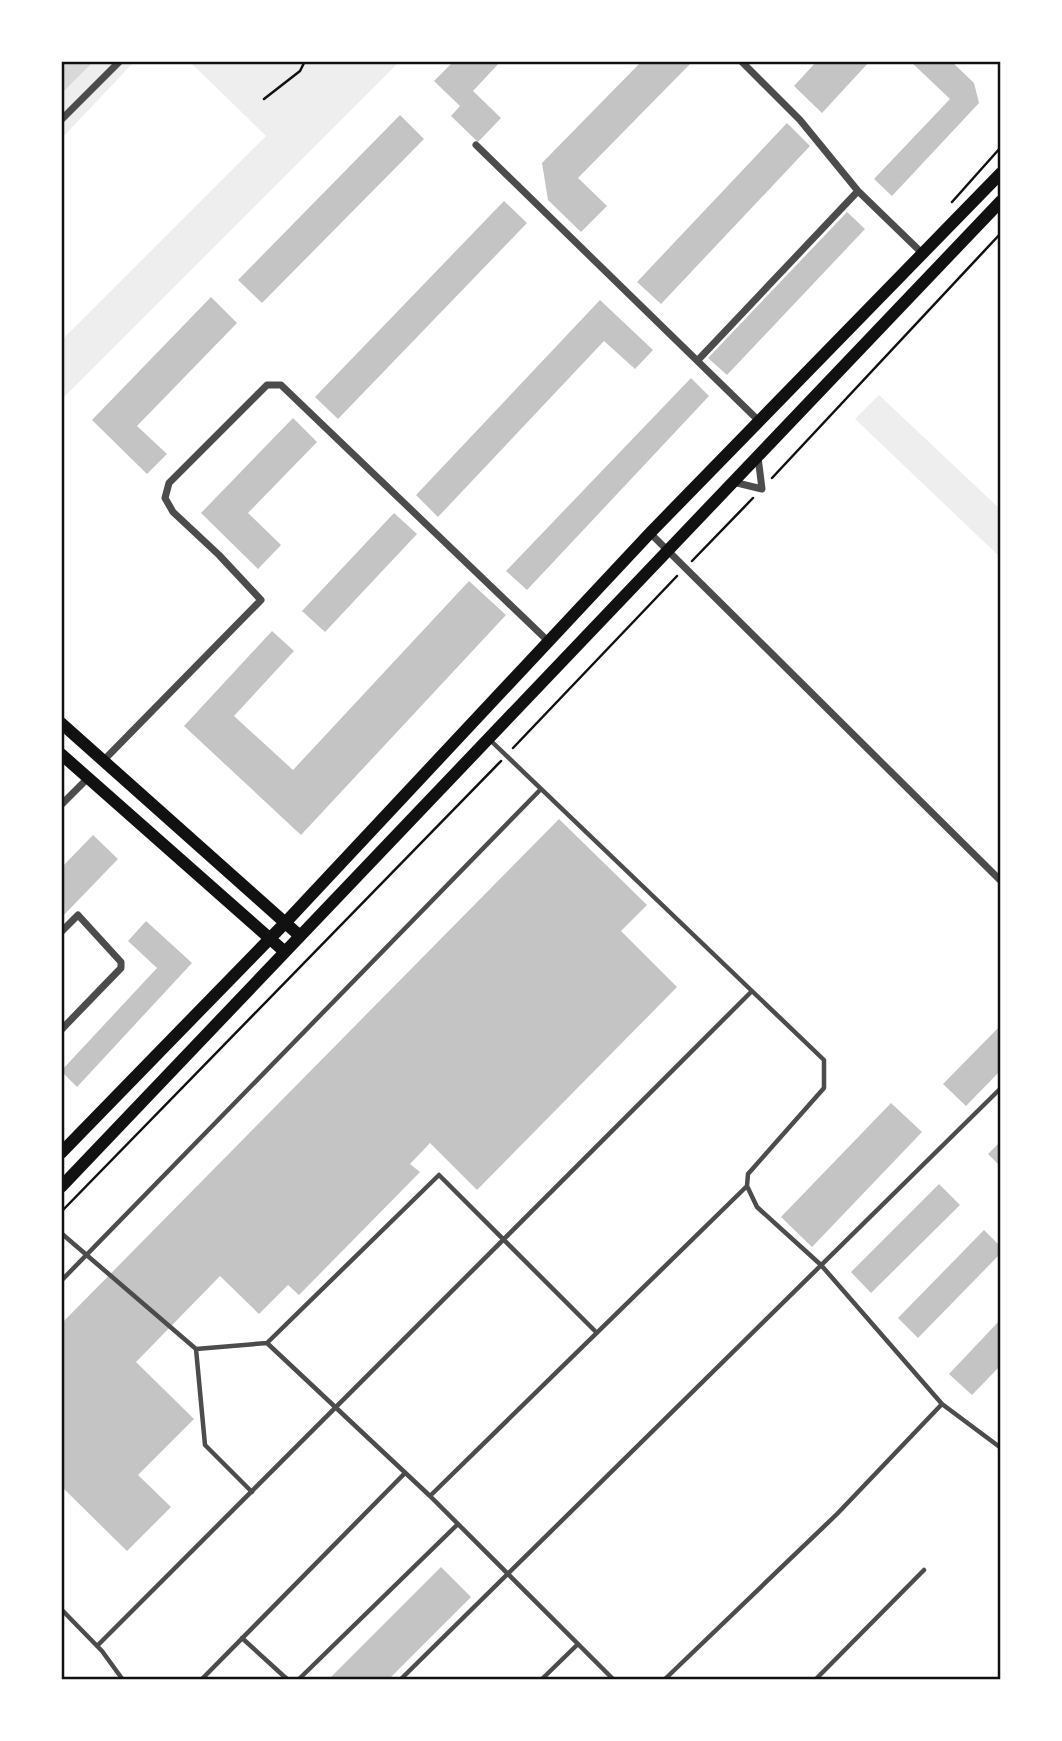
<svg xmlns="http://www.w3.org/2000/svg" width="1062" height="1741" font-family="'Varela Round',sans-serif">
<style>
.green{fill:#eee}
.water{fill:#d9d9d9}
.building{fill:#c4c4c4}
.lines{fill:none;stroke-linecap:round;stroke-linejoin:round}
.path{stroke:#111;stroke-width:2.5}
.service{stroke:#4c4c4c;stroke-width:4.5}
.minor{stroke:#4c4c4c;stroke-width:7}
.secondary{stroke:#111;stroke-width:12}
.neatline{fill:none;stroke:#111;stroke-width:2.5}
</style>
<rect width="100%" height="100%" fill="#fff"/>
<path class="green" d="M61,61H135L61,139Z
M189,61H400L61,400V341L266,136Z
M879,395L1001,510V558L855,419Z"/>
<path class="water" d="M61,61H94L61,94Z"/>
<path class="building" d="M454,61H501L473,91L501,118L478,142L451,116L460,106L434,81Z
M642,61H693L578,178L607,206L581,232L548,200L542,163Z
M817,61H870L822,113L794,86Z
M910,61H951L974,83L979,103L892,196L874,179L950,99Z
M400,115L424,139L262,303L238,280Z
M787,123L810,146L661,304L637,282Z
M504,201L527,223L338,419L315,397Z
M847,212L865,229L727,375L708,358Z
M211,297L237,323L137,426L167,454L147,474L92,420Z
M600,300L653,350L635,369L604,341L438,517L416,495Z
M691,378L709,396L527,590L506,571Z
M293,418L317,442L248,513L281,545L258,569L201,513Z
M394,513L417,534L325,632L302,611Z
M469,581L506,615L301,835L184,726L272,631L294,651L234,716L293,770Z
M559,819L647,905L621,931L677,987L477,1190L430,1143L410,1164L420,1172L299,1295L288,1285L259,1314L220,1276L136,1362L194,1419L138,1475L171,1507L127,1551L61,1486V1324Z
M93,835L118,859L61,918V868Z
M146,921L192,963L77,1087L61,1071L157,968L128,941Z
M1001,1025V1070L966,1106L943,1084Z
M891,1103L922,1132L812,1247L781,1217Z
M1001,1141V1167L988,1154Z
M939,1184L960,1205L871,1293L851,1272Z
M984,1230L1001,1247V1253L918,1338L898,1318Z
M1001,1319V1365L972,1395L949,1374Z
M441,1567L471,1597L388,1680H328Z"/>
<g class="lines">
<path class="path" d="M264,99L300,71L305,61
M952,202L1001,147
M772,478L1001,233
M692,561L753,498
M513,748L677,576
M61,1212L501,761"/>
<path class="service" d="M489,739L824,1060V1088L748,1174L747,1186L757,1207L821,1265L942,1404L1001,1448
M61,1233L196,1349L267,1343L430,1496L614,1680
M61,1281L541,789
M267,1343L439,1175L597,1333
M196,1349L205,1445L252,1492
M430,1496L747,1186
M61,1609L102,1651L123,1680
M242,1638L288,1680
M97,1646L752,991
M201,1680L405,1473
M298,1680L458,1524
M400,1680L1001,1088
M541,1680L578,1644
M664,1680L837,1514L942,1404
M815,1680L924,1570"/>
<path class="minor" d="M741,61L800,120L858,191L923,254
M61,120L120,61
M476,145L760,422
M699,359L858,191
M733,482L762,489L758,457
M650,533L1001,881
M103,761L261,600L219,555L173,512L165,498L169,483L267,385H281L549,642
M61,805L88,778
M61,932L78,915L121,962V968L61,1030"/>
<path class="secondary" d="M61,723L300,936
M61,754L285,952
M61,1153L285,923L650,533L1001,173
M61,1187L1001,201"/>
</g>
<rect width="1062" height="1741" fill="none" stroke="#ffffff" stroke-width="126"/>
<rect x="63" y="63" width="936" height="1615" class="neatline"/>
</svg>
